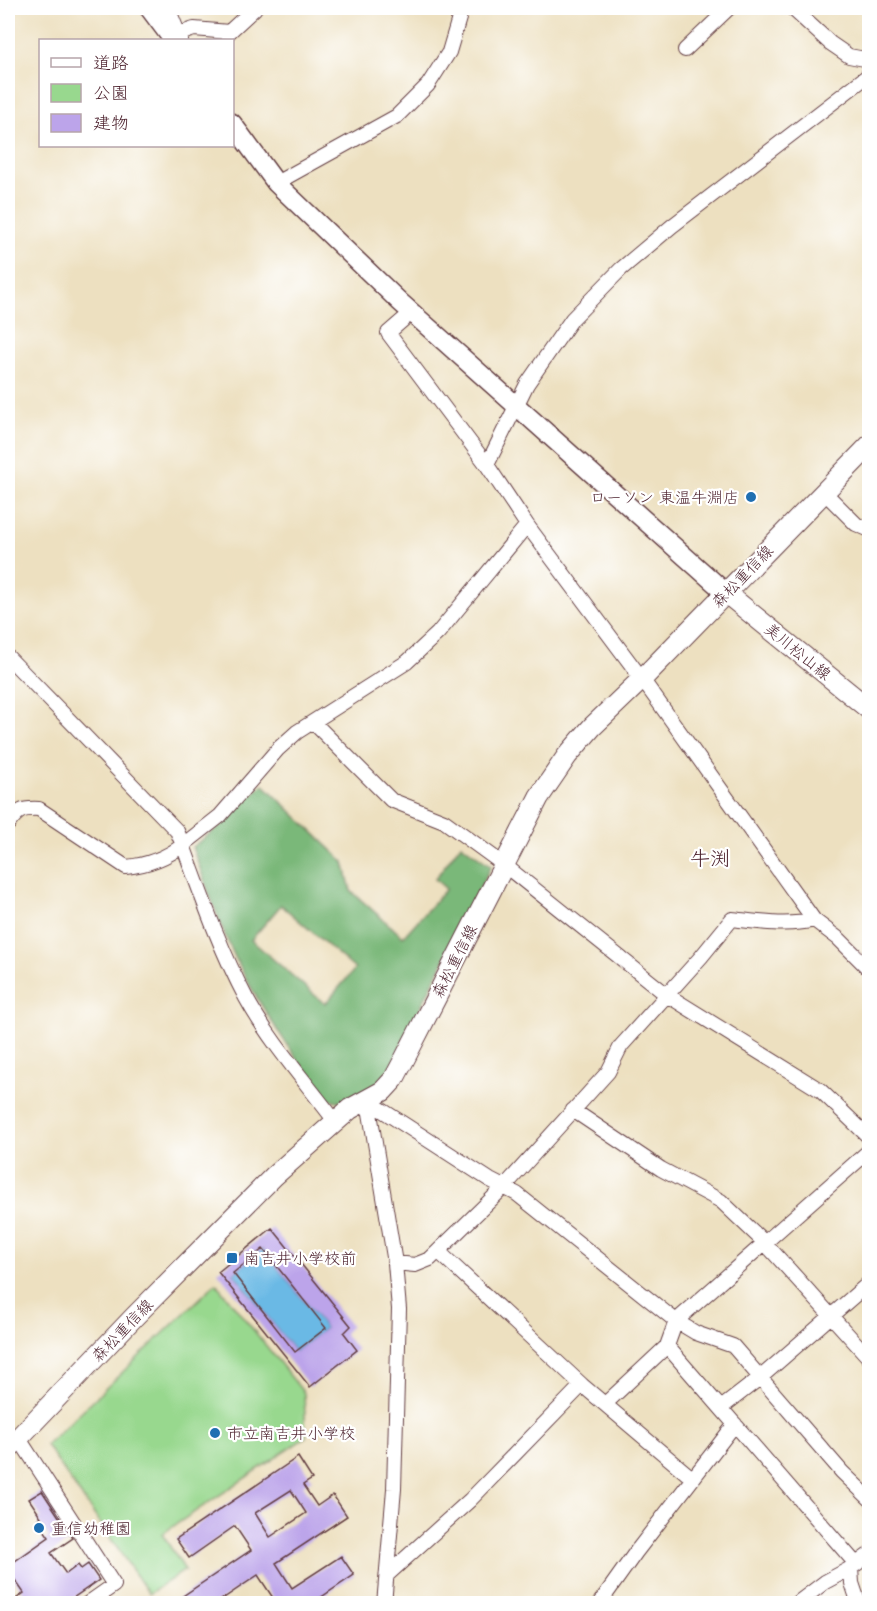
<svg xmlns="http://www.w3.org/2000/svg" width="877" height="1611" font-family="Mali,'Klee One',sans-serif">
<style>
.green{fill:#98d88e;stroke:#717c5c;stroke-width:1.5}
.forest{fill:#7ab879;stroke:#626c52;stroke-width:1.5;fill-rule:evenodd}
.water{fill:#6ab9e5;stroke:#5a6c88;stroke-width:1.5}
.building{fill:#bca4ea;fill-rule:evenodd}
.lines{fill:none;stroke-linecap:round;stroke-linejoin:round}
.minor-casing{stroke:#623c41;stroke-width:16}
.tertiary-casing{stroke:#623c41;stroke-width:21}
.secondary-casing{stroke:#623c41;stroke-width:22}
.minor{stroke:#fff;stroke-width:14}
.tertiary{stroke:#fff;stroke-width:18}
.secondary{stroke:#fff;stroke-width:20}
.poi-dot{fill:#1f6fb2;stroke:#fff;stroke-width:2}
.labels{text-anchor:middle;stroke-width:4.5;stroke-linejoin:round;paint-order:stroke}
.poi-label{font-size:16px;fill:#4a1f2b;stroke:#fff;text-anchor:start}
.street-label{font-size:16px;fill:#4a1f2b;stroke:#fff}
.quarter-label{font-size:20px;fill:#4a1f2b;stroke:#fff}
</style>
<rect width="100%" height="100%" fill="#fff"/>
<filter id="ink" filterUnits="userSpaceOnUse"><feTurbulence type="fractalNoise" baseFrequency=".0167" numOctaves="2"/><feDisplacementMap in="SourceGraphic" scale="12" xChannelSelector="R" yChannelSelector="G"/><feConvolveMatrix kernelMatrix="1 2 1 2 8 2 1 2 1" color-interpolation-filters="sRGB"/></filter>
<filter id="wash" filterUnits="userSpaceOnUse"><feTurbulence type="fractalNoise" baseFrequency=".008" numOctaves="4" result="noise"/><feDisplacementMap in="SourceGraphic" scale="24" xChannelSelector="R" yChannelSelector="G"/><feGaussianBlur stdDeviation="1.35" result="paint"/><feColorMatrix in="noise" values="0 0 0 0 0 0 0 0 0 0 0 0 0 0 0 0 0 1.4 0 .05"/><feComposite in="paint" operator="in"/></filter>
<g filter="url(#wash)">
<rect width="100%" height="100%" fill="#ede0c0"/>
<path class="green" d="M216,1283L304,1393L306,1437L162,1534L185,1570L149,1594L46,1445Z"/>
<path class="forest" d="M263,784L344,862L351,891L403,937L446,889L435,879L461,844L491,866L389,1071L376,1085L345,1102L325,1099C290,1049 253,999 228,942C215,911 204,879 192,847L219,827ZM281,905L355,969L325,1004L251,940Z"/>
<path class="water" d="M263,1249L326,1328L295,1352L233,1273Z"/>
<g id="blocks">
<path class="building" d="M272,1228L351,1326L344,1333L357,1350L310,1387L218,1272ZM263,1249L326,1328L295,1352L233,1273Z
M298,1457L312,1479L303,1485L317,1506L333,1495L347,1516L276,1563L292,1588L341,1556L354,1575L311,1604H277L258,1575L215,1604H171L251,1550L235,1526L189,1558L176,1539ZM291,1490L306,1513L270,1537L255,1513Z
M42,1491L73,1538L51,1553L66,1574L78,1565L81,1569L88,1564L99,1580L64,1604H9L24,1593L8,1570V1566L49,1537L37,1520L41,1517L29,1499Z"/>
</g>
</g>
<g filter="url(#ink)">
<use href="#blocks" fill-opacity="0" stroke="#623c41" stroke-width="1.5"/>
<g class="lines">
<defs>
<path id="minor" d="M168,8L181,40
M792,8L830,43L849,56L870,60
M179,34L194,29L229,32L255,8
M685,50L729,8
M276,183L397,116L428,85L449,52L462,8
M411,313L388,333L487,465
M824,492L856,524L870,530
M527,525L642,679L814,920L839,939L870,970
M8,657L177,831L183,845L220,816L278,749L297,732L407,662L438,633L527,525L487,465L527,384L572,319L621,269L672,226L870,74
M313,722L391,800L444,821L503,864L667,995L820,1090L870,1138
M8,824C18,811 21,808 39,809L126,867C146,865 166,858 183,845C202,897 220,949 246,998C270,1042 305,1081 335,1121
M368,1101L490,1180L517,1194L676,1321L696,1333L733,1346L842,1472L870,1499
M368,1101L395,1263L399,1309L394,1489L384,1604
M573,1110L661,1169L721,1201L764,1242L870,1359
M439,1252L582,1385L692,1478
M395,1263L415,1265L430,1259L504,1187L608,1072L621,1046L701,957L732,919C759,922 787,927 814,920
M667,1346L856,1564
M605,1404L667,1346L676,1321L870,1150
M721,1408L761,1377L870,1282
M18,1437L114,1585L87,1604
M851,1568L852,1583L859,1604
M387,1575L470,1500L582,1385
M599,1604L636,1552L735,1424
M796,1604L825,1582L851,1568L870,1554"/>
<path id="tertiary" d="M149,8L173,40
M232,123L276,183L400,302L726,593"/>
<path id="secondary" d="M726,593L870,710
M8,1449L135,1316L274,1176L350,1109L383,1091L394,1079L405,1058L539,797L567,756L592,727L642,679L870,445"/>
</defs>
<use href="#minor" class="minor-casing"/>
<use href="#tertiary" class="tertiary-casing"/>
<use href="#secondary" class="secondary-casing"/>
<use href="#minor" class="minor"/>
<use href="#tertiary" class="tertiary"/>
<use href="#secondary" class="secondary"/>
</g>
</g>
<g class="poi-dot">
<circle cx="751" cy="497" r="6"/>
<rect x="226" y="1252" width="12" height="12" rx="3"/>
<circle cx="215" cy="1433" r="6"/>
<circle cx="39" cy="1528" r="6"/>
</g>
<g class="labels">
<g class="poi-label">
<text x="739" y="503" text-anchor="end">ローソン 東温牛淵店</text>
<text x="244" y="1264">南吉井小学校前</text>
<text x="227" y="1439">市立南吉井小学校</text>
<text x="51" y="1534">重信幼稚園</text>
</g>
<g class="street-label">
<text transform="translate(742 576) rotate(-46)" y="6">森松重信線</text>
<text transform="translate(798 651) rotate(39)" y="6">美川松山線</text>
<text transform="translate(454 961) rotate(-63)" y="6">森松重信線</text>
<text transform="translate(122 1330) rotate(-46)" y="6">森松重信線</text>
</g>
<g class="quarter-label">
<text x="710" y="865">牛渕</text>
</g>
</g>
<rect width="877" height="1611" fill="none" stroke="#fff" stroke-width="30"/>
<rect x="39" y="39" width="195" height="108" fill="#ffffff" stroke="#b7a5aa" stroke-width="1.5"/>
<rect x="51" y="58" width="30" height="9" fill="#ffffff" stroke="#b7a5aa" stroke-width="1.5"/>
<text x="93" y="69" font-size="18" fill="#4a1f2b">道路</text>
<rect x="51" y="84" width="30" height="18" fill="#98d88e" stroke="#b7a5aa" stroke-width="1.5"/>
<text x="93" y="99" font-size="18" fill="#4a1f2b">公園</text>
<rect x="51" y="114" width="30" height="18" fill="#bca4ea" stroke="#b7a5aa" stroke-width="1.5"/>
<text x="93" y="129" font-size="18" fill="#4a1f2b">建物</text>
</svg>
